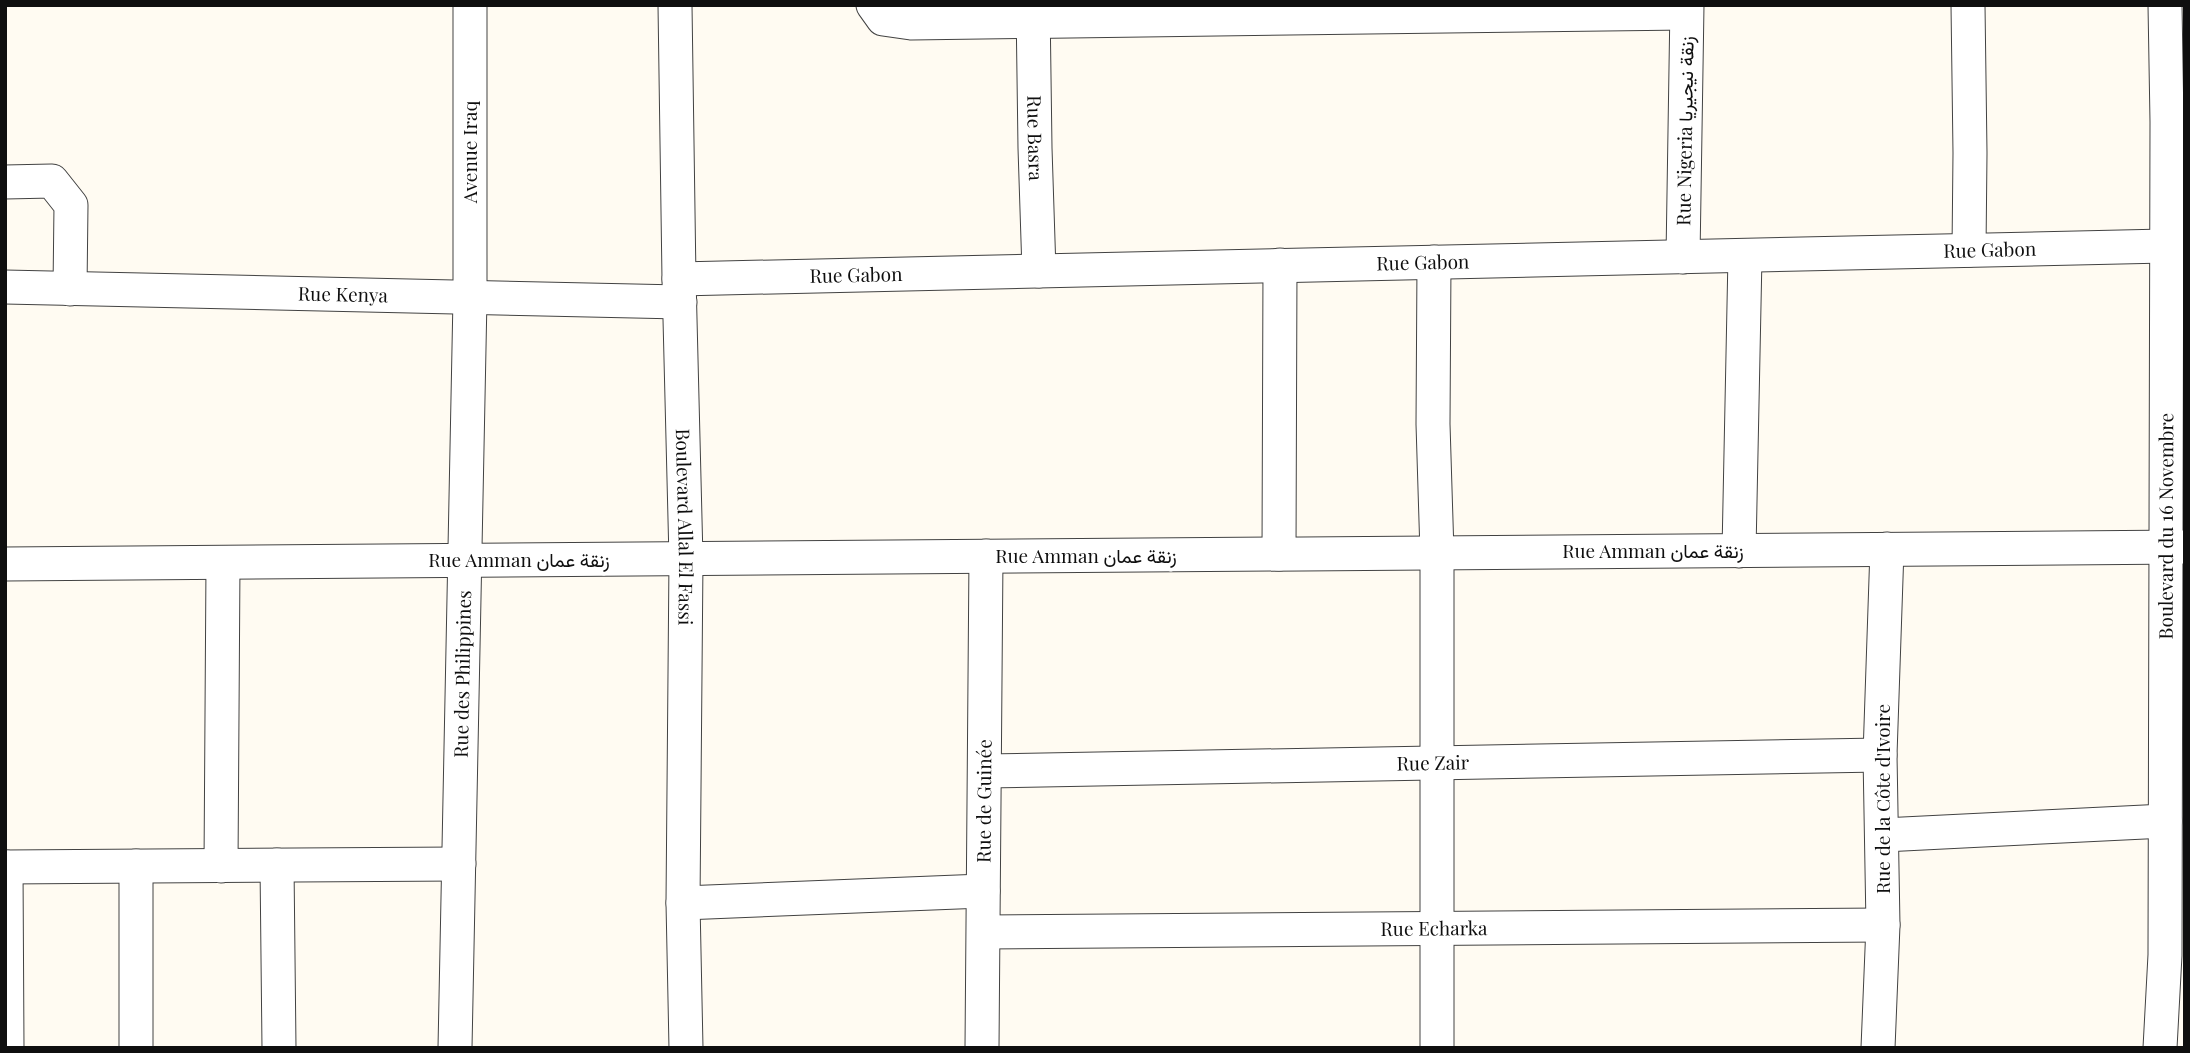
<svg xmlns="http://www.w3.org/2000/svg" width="2190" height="1053" font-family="'Playfair Display',Vazirmatn,serif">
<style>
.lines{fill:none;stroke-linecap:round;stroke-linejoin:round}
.minor-casing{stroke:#424242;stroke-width:35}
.minor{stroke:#fff;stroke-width:33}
.labels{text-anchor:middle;stroke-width:7;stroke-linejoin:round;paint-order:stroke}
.street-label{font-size:19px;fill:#0f0f0f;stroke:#fff}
</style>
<rect width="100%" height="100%" fill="#fffbf2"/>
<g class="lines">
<defs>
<g id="minor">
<path id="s1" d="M675,5L679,279L686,559L683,903L686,1048"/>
<path d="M873,5L883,19L911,23L1686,13"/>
<path id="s2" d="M1033,5L1035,148L1039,271"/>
<path d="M1968,5L1970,153L1969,250"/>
<path d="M5,182L52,181L71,205L70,289"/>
<path d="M1683,257L1687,5"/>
<path d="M1434,262L1433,424L1437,553V1048"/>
<path id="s3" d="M679,279L2165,246"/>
<path id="s4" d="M5,287L680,302"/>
<path d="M1739,551L1745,256"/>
<path d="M1279,554L1280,265"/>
<path d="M5,564L2185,547"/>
<path id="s5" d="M985,771L1880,755"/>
<path d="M1883,835L2165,821"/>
<path d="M277,865L279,1048"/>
<path d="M221,866L223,563"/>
<path d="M5,867L459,864"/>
<path d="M6,867L7,1048"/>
<path d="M683,903L983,891"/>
<path id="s6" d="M984,932L1883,925"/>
<path d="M136,1048V866"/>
<path id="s7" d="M455,1048L470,298V5"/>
<path id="s8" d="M982,1048L986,556"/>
<path d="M1878,1048L1883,925L1880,755L1887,549"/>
<path id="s9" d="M2160,1048L2165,955L2167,122L2165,5"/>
</g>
</defs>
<use href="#minor" class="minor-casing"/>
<use href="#minor" class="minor"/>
</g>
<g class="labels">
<g class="street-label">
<text transform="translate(1685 131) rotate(-89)" y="7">Rue Nigeria زنقة نيجيريا</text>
<text dy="7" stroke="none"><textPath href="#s2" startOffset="133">Rue Basra</textPath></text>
<text transform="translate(470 152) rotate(-90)" y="7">Avenue Iraq</text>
<text dy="7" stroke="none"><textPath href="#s3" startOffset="1311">Rue Gabon</textPath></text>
<text dy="7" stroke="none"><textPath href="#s3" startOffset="744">Rue Gabon</textPath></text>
<text dy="7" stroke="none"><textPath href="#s3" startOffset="177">Rue Gabon</textPath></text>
<text dy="7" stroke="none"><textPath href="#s4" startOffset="338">Rue Kenya</textPath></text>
<text dy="7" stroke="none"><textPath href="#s1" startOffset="522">Boulevard Allal El Fassi</textPath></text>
<text dy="7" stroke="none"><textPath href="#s9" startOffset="522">Boulevard du 16 Novembre</textPath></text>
<text x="1653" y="558">Rue Amman زنقة عمان</text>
<text x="1086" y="563">Rue Amman زنقة عمان</text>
<text x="519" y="567">Rue Amman زنقة عمان</text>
<text dy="7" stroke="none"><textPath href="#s7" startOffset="374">Rue des Philippines</textPath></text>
<text dy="7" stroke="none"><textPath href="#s5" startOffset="448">Rue Zair</textPath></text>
<text transform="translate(1883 799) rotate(-90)" y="7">Rue de la Côte d'Ivoire</text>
<text dy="7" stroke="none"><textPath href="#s8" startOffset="247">Rue de Guinée</textPath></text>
<text dy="7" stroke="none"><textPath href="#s6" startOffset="450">Rue Echarka</textPath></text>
</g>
</g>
<rect width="2190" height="1053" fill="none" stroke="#0f0f0f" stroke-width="14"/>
</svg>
